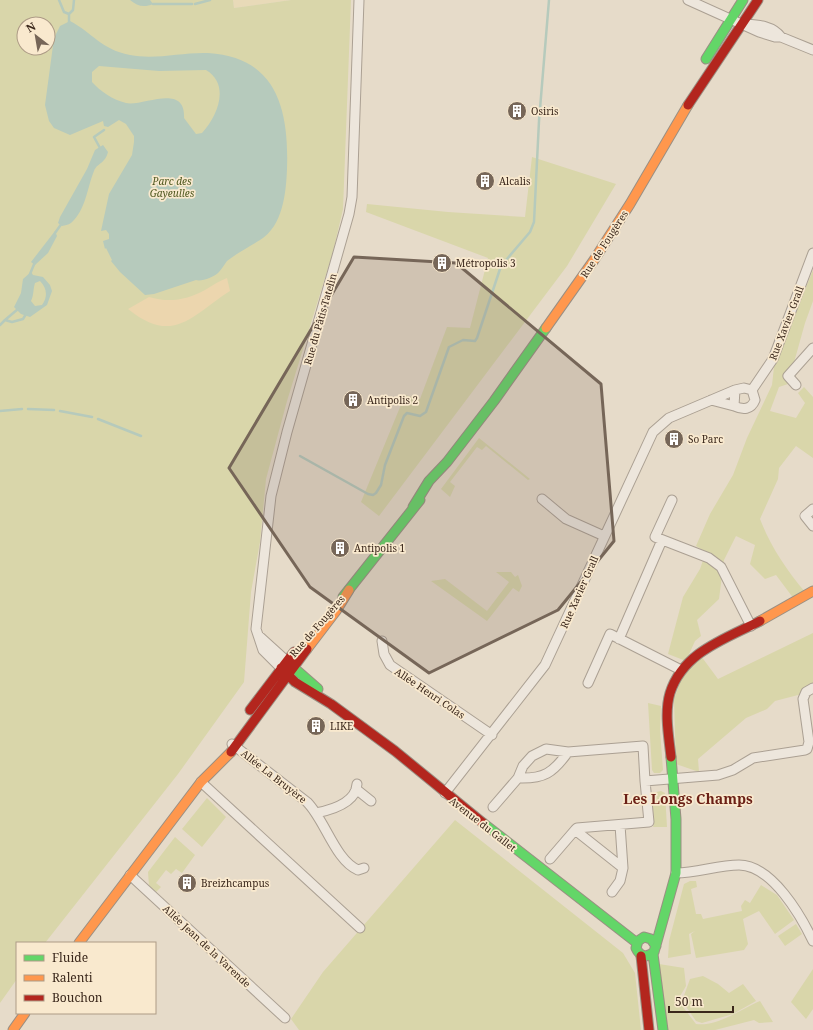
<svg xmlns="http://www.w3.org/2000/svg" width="813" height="1030" font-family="'Noto Serif',serif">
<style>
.farmland{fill:#e8dab8}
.green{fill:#d9d6aa;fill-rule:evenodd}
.sand{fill:#ecd6ae}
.water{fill:#b6cabc;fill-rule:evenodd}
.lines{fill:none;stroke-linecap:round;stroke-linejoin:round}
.stream{stroke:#b6cabc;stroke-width:2.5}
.street-casing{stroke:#aba093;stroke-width:11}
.fast-casing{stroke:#9a8f83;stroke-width:11}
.slow-casing{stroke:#9a8f83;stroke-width:11}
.jam-casing{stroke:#9a8f83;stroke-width:11}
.street{stroke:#ede6dc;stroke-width:9}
.fast{stroke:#63d668;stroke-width:9}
.slow{stroke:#ff974d;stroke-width:9}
.jam{stroke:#b3261e;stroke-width:9}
.marked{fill:#766658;fill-opacity:0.2;stroke:#766658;stroke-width:3;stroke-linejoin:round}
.labels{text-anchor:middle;stroke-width:3.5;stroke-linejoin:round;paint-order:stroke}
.poi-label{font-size:10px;fill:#3a271b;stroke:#f9e9ce;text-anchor:start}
.park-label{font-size:10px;font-style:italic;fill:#4f581f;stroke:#f9e9ce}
.street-label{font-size:10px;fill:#3a271b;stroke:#f9e9ce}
.district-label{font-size:14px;font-weight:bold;fill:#6b2016;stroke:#f9e9ce}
</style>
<rect width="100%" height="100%" fill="#e6dbc9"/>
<path class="farmland" d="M233,0H291L234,8Z"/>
<path class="green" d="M0,0H233L234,8L291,0H351L343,209L333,252L287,401L266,479L260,542L251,592L244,682L178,774L45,943H17V979L0,1003ZM24,24H48V48H24Z
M532,157L616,184L567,266L379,516L361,502L405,395L420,399L447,327L470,328L488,258L366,212L367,204L448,212L525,217Z
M813,270V301L805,323L788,384L779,387L770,411L796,418L805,403L798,393L804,387L813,397V458L796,446L779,468L778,479L760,519C771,547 786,569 805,592L794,599L776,575L765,579L750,564L755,545L736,536L724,560L719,599L697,620L701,636L695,641L686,661L668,654L683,597L700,569L706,552L696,546L710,514L733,475L747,438L772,385L774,367Z
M479,438L530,479L528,480L486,446L482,450L477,447L450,482L455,486L450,497L441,489Z
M496,572H511L515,577L518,575L522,586L519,592L513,588L487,621L431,581L445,579L487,611L509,582Z
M813,633V694L798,695L775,701L767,709L746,718L698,759L699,772L676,764L674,699L682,677L701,656L718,679Z
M648,703L661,706L660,730L663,770L660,773H654L652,770Z
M661,791L665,793L667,827H653L654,824L652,793Z
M207,798L226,817L202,847L182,829Z
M455,820L623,953L635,973L641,1030H299L291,1019L323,972Z
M175,837L195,855L182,873L176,869L171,874L166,870L156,883L161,887L156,892L149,886L148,872Z
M690,881H696L697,887L691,889L696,914H701L703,919L742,911L741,906L745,900L750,903L761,885L777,895L794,920L775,934L759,911L743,919L748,944L744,950L696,958L691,934L695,931L689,934L691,954L668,958L669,941L684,884Z
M796,924L802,934L785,946L778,936Z
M659,964L684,968L686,986L679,998L683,1007L696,1024C717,1027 741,1009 760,1001L773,1022L759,1023L754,1020L715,1030H668Z
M813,969V1009L806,1019L791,1002Z
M703,976L718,984L729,993L743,984L756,1001L733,1014L702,1023L696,1021L682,1001L690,979Z"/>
<path class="sand" d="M227,278L230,291C192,315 174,346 128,309L149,297C169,303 187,300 205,290C213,285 219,281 227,278Z"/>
<path class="water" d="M130,0H150L153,4C144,8 137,6 130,0Z
M70,21C93,33 100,49 130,55C156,60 182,52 208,53C277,57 289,110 287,169C286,193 283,226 260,240C249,247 237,253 227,261C224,265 221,270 218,273C214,277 201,282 196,280L154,294L145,295L120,272L111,261L112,260L106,248L105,249L103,241L109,239V234L106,230L101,231L109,194L132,155L134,142V136L126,124L119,120L108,127L104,126L103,121L70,135L54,128L49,121L45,105L54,38L60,26ZM99,66L159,71L206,70C231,85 217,117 202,133L196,134L184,118C186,82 142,107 126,103C113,100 100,91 92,82V72Z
M103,145L108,152C105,164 97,163 94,171C87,188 86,210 71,223C68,225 65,225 62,226L58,223L60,217L87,169L95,150Z
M55,231L57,236L48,253L35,265L31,262Z
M31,272L33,275L43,277L50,285L52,291L47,305L30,317L21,314L14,307L21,293L23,279ZM40,281C47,288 48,297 42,305L35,306L31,301C34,295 33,289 35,283Z"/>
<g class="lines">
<path class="stream" d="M59,0L64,12L69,14V24
M153,4H192
M195,4L210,0
M69,14L73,10L74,0
M100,148L94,137L104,130
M55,233L62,223
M30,274L35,262
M5,320L18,309
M0,325L5,320L12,322L23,319L26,314
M28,409L54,410
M0,411L22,409
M60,411L92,417
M98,419L141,436
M300,456L368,494L373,495L376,493L381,485L385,465L404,416L407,413L420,416L426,412L449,347L463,340L475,341L477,338L501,266L530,232L534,222L539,121L549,0"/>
<defs>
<path id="street" d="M688,0L759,32L775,37H781L813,50
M746,24C759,25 773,26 781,37
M796,385L788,376L813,348
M744,388L752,390L755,400C751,410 743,410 734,406L735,390Z
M752,390L773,359L813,253
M711,400L734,406
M542,499L566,519L604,536
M672,500L655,537L709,558L721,567L751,626
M813,509L805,516L813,526
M258,635L290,664
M619,639L662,540
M382,641L384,654L390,665L492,735
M281,668L263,650L256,629L271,496L287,432L349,214L352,197L359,0
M588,683L610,634L681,670
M232,744L307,802C325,820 335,860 358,870L364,868
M518,778C544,779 553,773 568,752
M201,782L360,928
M356,789L371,801
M445,793L545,665L653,432L669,418L735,390
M493,807L518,778L523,766L532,756L546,749L568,752L643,746L645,781L718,775L733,770L753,758L805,750L807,749L809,742L803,699L806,692L813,688
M316,813C331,810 356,803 357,784
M575,830L577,828L649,822L645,781
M550,859L575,830L623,868L620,825
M676,873C697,873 718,865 739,865C772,865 801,916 813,941
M130,875L285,1018
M612,892L620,881L623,868"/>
<path id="fast" d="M706,59L743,0
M413,507L429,481L447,462L494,401L546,328
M343,597L420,500
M294,668L318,689
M483,823L637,943
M656,946L651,939L644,937L638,941L636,948C640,957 647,958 654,952L676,873V819L671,757
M653,954L663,1030"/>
<path id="slow" d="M546,328L594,260L630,204L688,105
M760,621L813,591
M307,649L336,611L349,590
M79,943L201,782L231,752
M13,1030L25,1013"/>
<path id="jam" d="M688,105L758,0
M281,668L295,682L331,704L395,751L483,823
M250,710L294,652
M231,752L307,649
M671,757C669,738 664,713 670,693C683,652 725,639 760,621
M641,956L649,1030"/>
</defs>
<use href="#street" class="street-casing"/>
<use href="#fast" class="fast-casing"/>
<use href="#slow" class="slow-casing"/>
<use href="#jam" class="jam-casing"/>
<use href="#street" class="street"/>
<use href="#fast" class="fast"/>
<use href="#slow" class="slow"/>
<use href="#jam" class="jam"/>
</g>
<path class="marked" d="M354,257L456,263L601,384L614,541L558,610L429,673L310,587L229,468Z"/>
<defs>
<symbol id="building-disc" viewBox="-11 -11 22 22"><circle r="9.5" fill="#766658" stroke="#f9e9ce"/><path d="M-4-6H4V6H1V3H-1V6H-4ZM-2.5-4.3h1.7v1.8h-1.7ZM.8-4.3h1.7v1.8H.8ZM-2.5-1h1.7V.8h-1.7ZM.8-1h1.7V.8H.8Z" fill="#fff"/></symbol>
</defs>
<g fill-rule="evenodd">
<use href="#building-disc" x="506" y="100" width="22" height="22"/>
<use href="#building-disc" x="474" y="170" width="22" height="22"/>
<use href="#building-disc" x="431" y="252" width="22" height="22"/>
<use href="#building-disc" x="342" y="389" width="22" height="22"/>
<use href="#building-disc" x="663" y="428" width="22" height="22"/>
<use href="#building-disc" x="329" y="537" width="22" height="22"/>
<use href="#building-disc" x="305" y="715" width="22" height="22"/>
<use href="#building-disc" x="176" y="872" width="22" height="22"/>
</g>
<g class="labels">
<g class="poi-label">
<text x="531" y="115">Osiris</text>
<text x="499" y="185">Alcalis</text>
<text x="456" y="267">Métropolis 3</text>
<text x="367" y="404">Antipolis 2</text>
<text x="688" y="443">So Parc</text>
<text x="354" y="552">Antipolis 1</text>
<text x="330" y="730">LIKE</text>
<text x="201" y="887">Breizhcampus</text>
</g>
<g class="park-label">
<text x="172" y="185">Parc des<tspan x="172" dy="12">Gayeulles</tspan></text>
</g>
<g class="street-label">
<text transform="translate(604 244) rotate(-57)" y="4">Rue de Fougères</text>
<text transform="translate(320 319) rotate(-74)" y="4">Rue du Pâtis Tatelin</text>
<text transform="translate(786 323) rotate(-69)" y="4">Rue Xavier Grall</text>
<text transform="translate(579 592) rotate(-66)" y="4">Rue Xavier Grall</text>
<text transform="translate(317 626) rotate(-49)" y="4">Rue de Fougères</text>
<text transform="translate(430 693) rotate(34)" y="4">Allée Henri Colas</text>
<text transform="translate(274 776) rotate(38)" y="4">Allée La Bruyère</text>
<text transform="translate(483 824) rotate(38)" y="4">Avenue du Gallet</text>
<text transform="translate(207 946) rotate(43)" y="4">Allée Jean de la Varende</text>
</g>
<g class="district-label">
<text x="688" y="804">Les Longs Champs</text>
</g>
</g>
<rect x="16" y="942" width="140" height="72" fill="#f9e9ce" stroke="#ad9b86"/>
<rect x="24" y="955" width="20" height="6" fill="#63d668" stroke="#ad9b86"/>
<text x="52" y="962" font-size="12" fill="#3a271b">Fluide</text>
<rect x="24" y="975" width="20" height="6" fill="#ff974d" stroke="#ad9b86"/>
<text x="52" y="982" font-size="12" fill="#3a271b">Ralenti</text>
<rect x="24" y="995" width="20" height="6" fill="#b3261e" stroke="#ad9b86"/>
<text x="52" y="1002" font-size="12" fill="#3a271b">Bouchon</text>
<g transform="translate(36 36) rotate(329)"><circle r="19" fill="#f9e9ce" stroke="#ad9b86"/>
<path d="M0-3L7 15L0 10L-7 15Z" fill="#766658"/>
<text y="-6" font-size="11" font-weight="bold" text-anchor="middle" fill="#3a271b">N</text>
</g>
<path d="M669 1006v6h64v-6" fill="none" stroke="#3a271b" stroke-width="2"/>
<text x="675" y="1006" font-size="12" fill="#3a271b" stroke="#f9e9ce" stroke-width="3" paint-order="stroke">50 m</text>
</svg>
